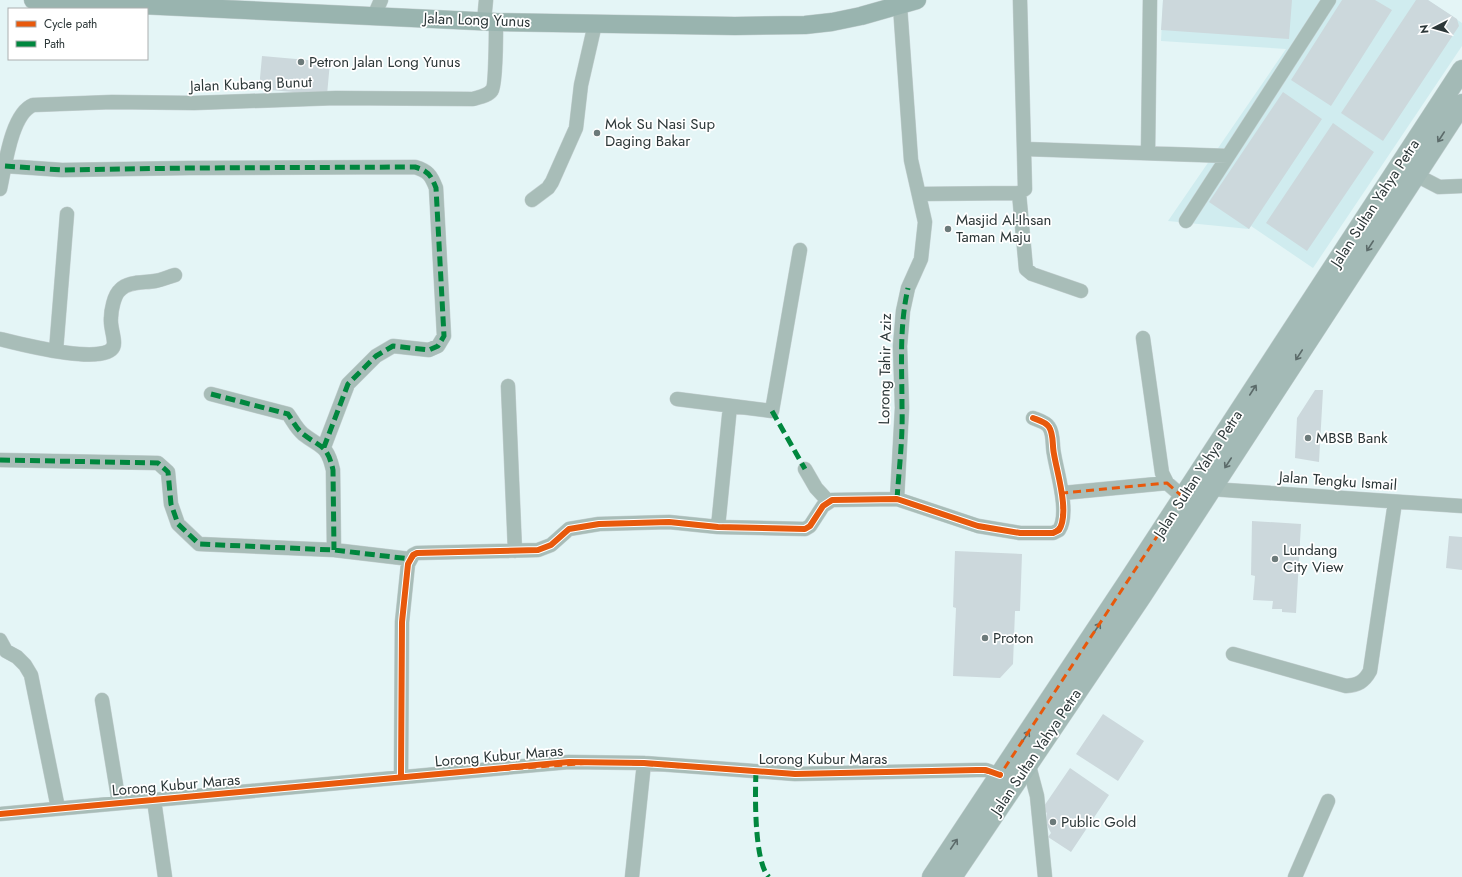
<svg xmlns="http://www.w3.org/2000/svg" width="1462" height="877" font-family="Jost,sans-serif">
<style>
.built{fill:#d0ecef}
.building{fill:#ccd8dc}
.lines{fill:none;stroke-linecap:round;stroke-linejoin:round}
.minor-casing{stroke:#c5d1d2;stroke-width:15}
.major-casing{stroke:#c5d1d2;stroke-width:19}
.highway-casing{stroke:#c5d1d2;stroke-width:21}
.minor{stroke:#a8bdb8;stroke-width:14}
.major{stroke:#99b4af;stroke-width:18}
.highway{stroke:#a3bab6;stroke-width:20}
.quiet{stroke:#00873e;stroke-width:5;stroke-dasharray:10 5;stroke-linecap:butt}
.cycleway-casing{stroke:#fff;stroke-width:8}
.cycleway{stroke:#e8590c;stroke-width:6}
.oneway{stroke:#5c6b6a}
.marked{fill:none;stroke:#e8590c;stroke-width:3;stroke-dasharray:8 5;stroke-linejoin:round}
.poi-dot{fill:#6c7a7a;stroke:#fff;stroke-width:1.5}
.labels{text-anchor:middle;stroke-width:3.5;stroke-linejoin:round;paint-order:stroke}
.street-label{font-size:15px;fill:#2c3738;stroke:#fff}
.poi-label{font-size:15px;fill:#2c3738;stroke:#fff;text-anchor:start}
</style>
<rect width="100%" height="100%" fill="#e4f5f6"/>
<path class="built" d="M1163,0H1428L1462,23V46L1313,268L1251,226L1249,229L1168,221L1286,49L1161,41Z"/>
<path class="building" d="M1163,0H1292L1289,39L1161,30Z
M1342,0H1375L1392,10L1331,106L1291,80Z
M1416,0H1428L1457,19L1459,26L1383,141L1341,113Z
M262,56L330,62L327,95L259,89Z
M1283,92L1322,119L1249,229L1209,202Z
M1333,123L1374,152L1307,251L1266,223Z
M1315,390H1323L1319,462L1295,458L1297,418Z
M1252,521L1301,524L1296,613L1282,612V609H1272L1273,601L1253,600L1255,576L1251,575Z
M1449,536L1462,537V570L1446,568Z
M955,551L1022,554L1020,611H1015L1013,664L1000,678L953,676L956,608L953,607Z
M1103,714L1144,741L1118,781L1076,754Z
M1070,768L1109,795L1071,852L1048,837L1051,833L1046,823L1047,813L1042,809Z"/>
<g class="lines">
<defs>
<path id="minor" d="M374,16L381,0
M484,21L486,0
M1025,149L1228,156
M1148,153L1150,0
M5,166L62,170L189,168L415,167C428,171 431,175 436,188L444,336L438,346L429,350L393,346L376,356L348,384L324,447
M1416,175L1439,187L1462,186
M0,189C5,167 11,114 33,105L112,102L194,103L336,98L473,99C479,97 488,96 492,90C496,85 496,33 496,22
M1019,193L1026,269L1032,274L1081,291
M919,194L1019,193L1025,189L1020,0
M532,200L548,188L552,182L576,128L581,85L595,24
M1186,221L1329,0
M1143,338L1162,473L1167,483L1183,497
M0,339C16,343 114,369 114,343C114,335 110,326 111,318C111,311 114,295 120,290C128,281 144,283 155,281C161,280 168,277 175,275
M56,351L67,214
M508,386L515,551
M211,394L288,414C293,421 296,428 303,434C321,448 327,444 333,470L334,550
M677,399L772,411L800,250
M0,460L158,463L168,472L171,504L178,524L199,544L334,550L410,559
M805,469L816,488L828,501
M1211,489L1462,506
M1063,493L1167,483
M897,499L902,408L900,346L903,311L908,288L921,259L925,222L911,160L900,6
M718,527L730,406
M0,640L6,651L17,657L25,665L31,675L58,808
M1233,654L1346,686C1358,685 1364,682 1370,671L1395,502
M102,700L119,803
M1028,762L1037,796L1045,877
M401,777L402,622L408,564L413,555L417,553L538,550L551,545L569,529L599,524L669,522L718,527L805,529L810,526L823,506L832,500L897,499L978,526L1020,533H1053L1059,530C1070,513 1057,473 1054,454C1052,446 1054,434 1049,427C1046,422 1038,420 1033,418
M154,800L165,877
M0,814L569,762L644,763L795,774L977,770H986L1000,775
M632,877L644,763
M1295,877L1328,801"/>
<path id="major" d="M33,0L496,22L735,26L805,25L832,22L861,16L917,0"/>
<path id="highway" d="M932,877L1129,580L1462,70
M952,877L1141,597L1462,104"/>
</defs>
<use href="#minor" class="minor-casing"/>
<use href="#major" class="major-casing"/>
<use href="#highway" class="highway-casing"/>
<use href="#minor" class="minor"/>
<use href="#major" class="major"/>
<use href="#highway" class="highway"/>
<path class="quiet" d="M5,166L62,170L189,168L415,167C428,171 431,175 436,188L444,336L438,346L429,350L393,346L376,356L348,384L324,447
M211,394L288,414C293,421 296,428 303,434C321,448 327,444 333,470L334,550
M772,411L805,469
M0,460L158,463L168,472L171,504L178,524L199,544L334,550L410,559
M897,499C899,469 903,438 902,407C902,366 899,328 908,288
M756,772C755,793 754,863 769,877"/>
<defs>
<path id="cycleway" d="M401,777L402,622L408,564L413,555L417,553L538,550L551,545L569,529L599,524L669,522L718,527L805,529L810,526L823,506L832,500L897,499L978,526L1020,533H1053L1059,530C1070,513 1057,473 1054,454C1052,446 1054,434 1049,427C1046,422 1038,420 1033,418
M0,814L569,762L644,763L795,774L977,770H986L1000,775"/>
</defs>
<use href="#cycleway" class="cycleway-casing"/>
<use href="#cycleway" class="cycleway"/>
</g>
<defs><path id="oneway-shaft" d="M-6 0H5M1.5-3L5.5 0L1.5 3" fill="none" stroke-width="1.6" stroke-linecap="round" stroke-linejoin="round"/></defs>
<g class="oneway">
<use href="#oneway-shaft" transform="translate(1441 137) rotate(123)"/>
<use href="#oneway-shaft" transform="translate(1370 246) rotate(123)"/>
<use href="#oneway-shaft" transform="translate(1299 355) rotate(123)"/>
<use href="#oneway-shaft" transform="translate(1253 390) rotate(-57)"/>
<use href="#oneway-shaft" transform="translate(1228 463) rotate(123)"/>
<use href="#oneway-shaft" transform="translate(1097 628) rotate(-56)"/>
<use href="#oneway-shaft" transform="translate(1026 736) rotate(-56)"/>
<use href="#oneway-shaft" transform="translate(954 844) rotate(-56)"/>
</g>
<path class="marked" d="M1167,483L1183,497L1000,775L977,770L795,774L605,762L401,777L402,622L408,564L417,553L538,550L551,545L569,529L599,524L669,522L730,527L809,528L823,506L837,499H897L978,526L1020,533H1053L1061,525L1063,493Z"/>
<g class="poi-dot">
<circle cx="301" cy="62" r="4"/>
<circle cx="597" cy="133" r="4"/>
<circle cx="948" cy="229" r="4"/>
<circle cx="1308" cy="438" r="4"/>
<circle cx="1275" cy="559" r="4"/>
<circle cx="985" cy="638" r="4"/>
<circle cx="1053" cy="822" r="4"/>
</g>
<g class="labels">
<g class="street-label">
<text transform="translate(477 20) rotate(2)" y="5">Jalan Long Yunus</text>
<text transform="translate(251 84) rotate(-2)" y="5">Jalan Kubang Bunut</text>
<text transform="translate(1375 203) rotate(-57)" y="5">Jalan Sultan Yahya Petra</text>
<text transform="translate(885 369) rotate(-89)" y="5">Lorong Tahir Aziz</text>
<text transform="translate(1198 474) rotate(-57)" y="5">Jalan Sultan Yahya Petra</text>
<text transform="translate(1338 481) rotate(4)" y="5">Jalan Tengku Ismail</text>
<text transform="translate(1036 752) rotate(-56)" y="5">Jalan Sultan Yahya Petra</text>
<text transform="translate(499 756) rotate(-5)" y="5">Lorong Kubur Maras</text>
<text x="823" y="764">Lorong Kubur Maras</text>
<text transform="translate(176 785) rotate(-5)" y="5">Lorong Kubur Maras</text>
</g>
<g class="poi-label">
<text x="309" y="67">Petron Jalan Long Yunus</text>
<text x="605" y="129">Mok Su Nasi Sup<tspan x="605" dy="17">Daging Bakar</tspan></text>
<text x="956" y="225">Masjid Al-Ihsan<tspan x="956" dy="17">Taman Maju</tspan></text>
<text x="1316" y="443">MBSB Bank</text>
<text x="1283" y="555">Lundang<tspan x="1283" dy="17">City View</tspan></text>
<text x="993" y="643">Proton</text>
<text x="1061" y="827">Public Gold</text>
</g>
</g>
<rect x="8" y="8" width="140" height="52" fill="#ffffff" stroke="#abafaf"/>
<rect x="16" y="21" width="20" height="6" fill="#e8590c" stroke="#abafaf"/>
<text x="44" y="28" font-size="12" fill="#2c3738">Cycle path</text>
<rect x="16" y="41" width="20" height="6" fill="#00873e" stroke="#abafaf"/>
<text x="44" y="48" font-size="12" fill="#2c3738">Path</text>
<g transform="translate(1434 28) rotate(264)" stroke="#ffffff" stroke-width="3" paint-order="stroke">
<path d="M0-3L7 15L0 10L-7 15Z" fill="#2c3738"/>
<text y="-6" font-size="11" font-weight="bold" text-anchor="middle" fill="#2c3738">N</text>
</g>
</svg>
